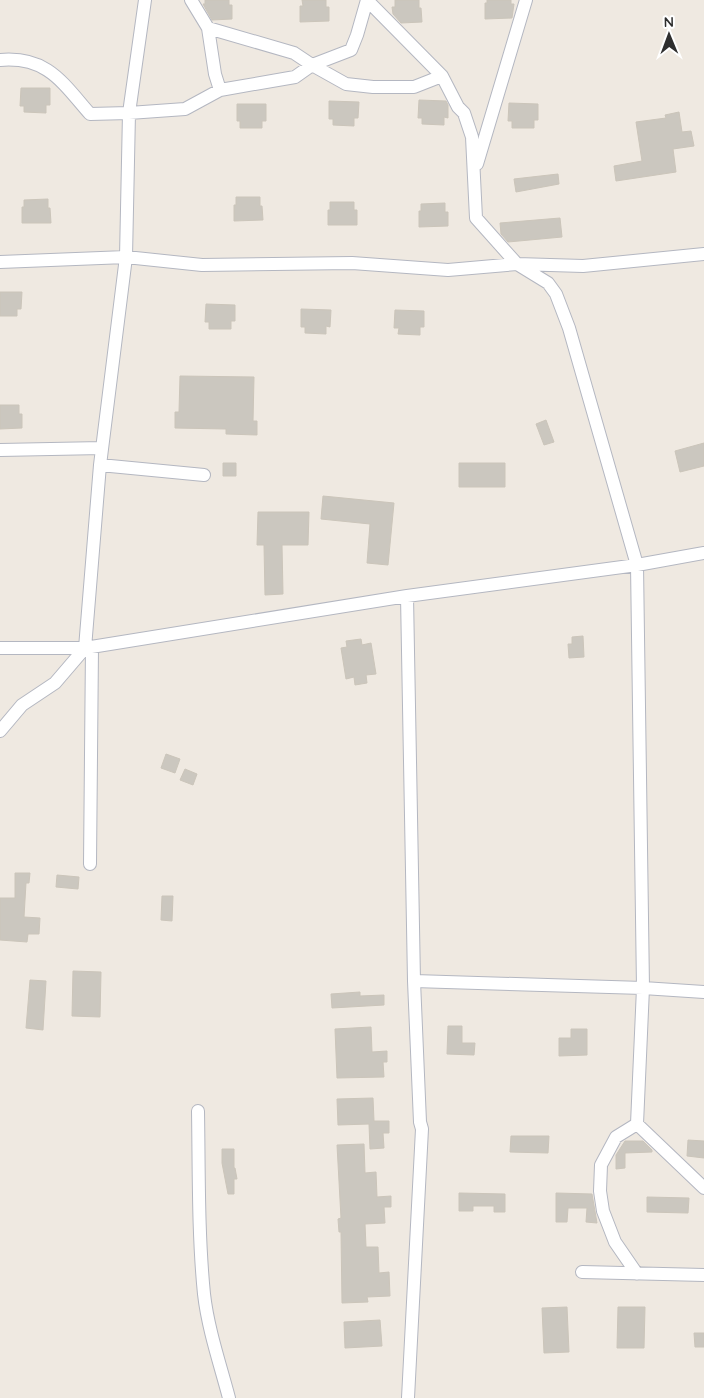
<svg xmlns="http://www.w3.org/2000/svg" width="704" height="1398" font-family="Quicksand,sans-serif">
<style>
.building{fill:#cbc7bf;stroke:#cbc5ba}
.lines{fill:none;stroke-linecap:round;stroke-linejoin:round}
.minor-casing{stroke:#b4b7c1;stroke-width:14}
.minor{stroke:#fff;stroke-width:12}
</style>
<rect width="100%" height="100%" fill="#efe9e1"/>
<path class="building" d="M205,0H229V5H232V19L212,20L203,4H205Z
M302,0H326V7H329V21L300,22V6H303Z
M395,0H419V8H421L422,22L401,23L393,14L392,7H395Z
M487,0H511V4H514L512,18L485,19V3H487Z
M21,88H50V105H46V113L24,112V106H20Z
M419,100L446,101L448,105V118L444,117V125L422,124V118H418Z
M329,101L359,102L358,118H354V126L333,125V119H329Z
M509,103L538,104V120H534V128H512V121H508Z
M237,104H266V121H262V128H240V121H237Z
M679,112L682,132L691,131L694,146L673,149L676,172L616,181L614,166L642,161L636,122L666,118L665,115Z
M558,174L559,184L516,192L514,179Z
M236,197H260V206H262L263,220L234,221V205H236Z
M48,199V208H50L51,223H22V207H24V200Z
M330,202H354V210H357V225H328V210H330Z
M445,203V212H448V226L419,227V211H421V204Z
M560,218L562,237L508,242L501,234L500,223Z
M0,292H22L21,309H17V316H0Z
M206,304L235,305V321H231V329H209V322H205Z
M301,309L331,310L330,327L326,326V334L305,333V327H301Z
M395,310L424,311V327H420V335L398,334L399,328H394Z
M180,376L254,377L253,421H257V435L226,434V429L175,428V412H179Z
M0,405H19V414H22V428L0,429Z
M546,420L554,442L544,445L536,424Z
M704,443V466L680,472L675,451Z
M223,463H236V476H223Z
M459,463H505V487H459Z
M323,496L394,503L388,565L367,563L370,524L321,519Z
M258,512H309L308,545H282L283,594L265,595L264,545H257Z
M583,636L584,657L569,658L568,644H572V637Z
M361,639L362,645L371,643L376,674L366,675L367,683L355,685L354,677L346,679L341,648L347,647L346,641Z
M166,754L180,759L175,773L161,768Z
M185,769L197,774L193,785L180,780Z
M15,873H30L29,883H26L24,917L40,918L39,934H28L27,942L0,940V898H15Z
M57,875L79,877L78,889L56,887Z
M162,896H173L172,921L161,920Z
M73,971L101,972L100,1017L72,1016Z
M30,980L46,981L43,1030L26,1028Z
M360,992V996L384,995V1005L332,1008L331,994Z
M448,1026H462V1043H475L474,1055L447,1054Z
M371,1027L372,1052L387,1051V1062H383L384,1077L337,1078L335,1029Z
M571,1029H587V1055L559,1056V1038H571Z
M373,1098L374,1121H389V1133H383L384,1148L370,1149L369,1124L338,1125L337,1099Z
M511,1136H549L548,1153L510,1152Z
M688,1140L704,1141V1158L687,1156Z
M625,1141H643L652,1150V1152L625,1153V1168L616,1169V1155Z
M364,1144L365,1173L376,1172L377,1197L391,1196V1207H384L385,1223L365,1224L366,1247H378L379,1273L389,1272L390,1296L367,1297L368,1302L342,1303L341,1232H339L338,1219L341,1218L337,1145Z
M222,1149H234V1168H235L237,1179H234V1194H228L222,1163Z
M459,1193L505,1194V1212H494V1206H473V1211H459Z
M556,1193L592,1194L597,1223L586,1222L587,1208H568L567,1222H556Z
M647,1197L689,1198L688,1213L647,1212Z
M567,1307L569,1352L544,1353L542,1308Z
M618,1307H645L644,1348H617Z
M380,1320L382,1346L345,1348L344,1322Z
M694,1333H704V1347H695Z"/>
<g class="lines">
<defs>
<path id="minor" d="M191,0L208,28L215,74L220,90
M367,0L442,76L458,107L464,113L472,137L476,218L517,264L548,283L556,294L569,328L637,565L643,988L637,1124L704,1188
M208,28L294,53L312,65L346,84L373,87H414L442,76
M0,60C47,56 62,82 90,114L129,113L185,109L220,90L295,77L312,65L351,50L357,35L367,0
M477,164L526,0
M0,262L126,257L202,265L352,263L448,270L517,264L583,266L704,254
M0,450L102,448
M100,465L204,475
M407,596L414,981L420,1122L422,1129L408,1398
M0,648H85L407,596L637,565L704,553
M0,731L22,705L55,683L85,648L100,465L126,257L129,113L145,0
M90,864L92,647
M414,981L643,988L704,992
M198,1111C199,1172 198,1234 204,1294C208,1329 220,1364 229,1398
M637,1124L616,1137L601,1165L600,1191L603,1211L615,1242L637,1274
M582,1272L704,1275"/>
</defs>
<use href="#minor" class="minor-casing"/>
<use href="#minor" class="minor"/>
</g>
<g transform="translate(669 35) rotate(359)" stroke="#ffffff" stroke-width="4" paint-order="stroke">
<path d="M0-4L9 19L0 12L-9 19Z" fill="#2e2e2e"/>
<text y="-8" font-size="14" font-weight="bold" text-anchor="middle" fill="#2e2e2e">N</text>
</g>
</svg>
